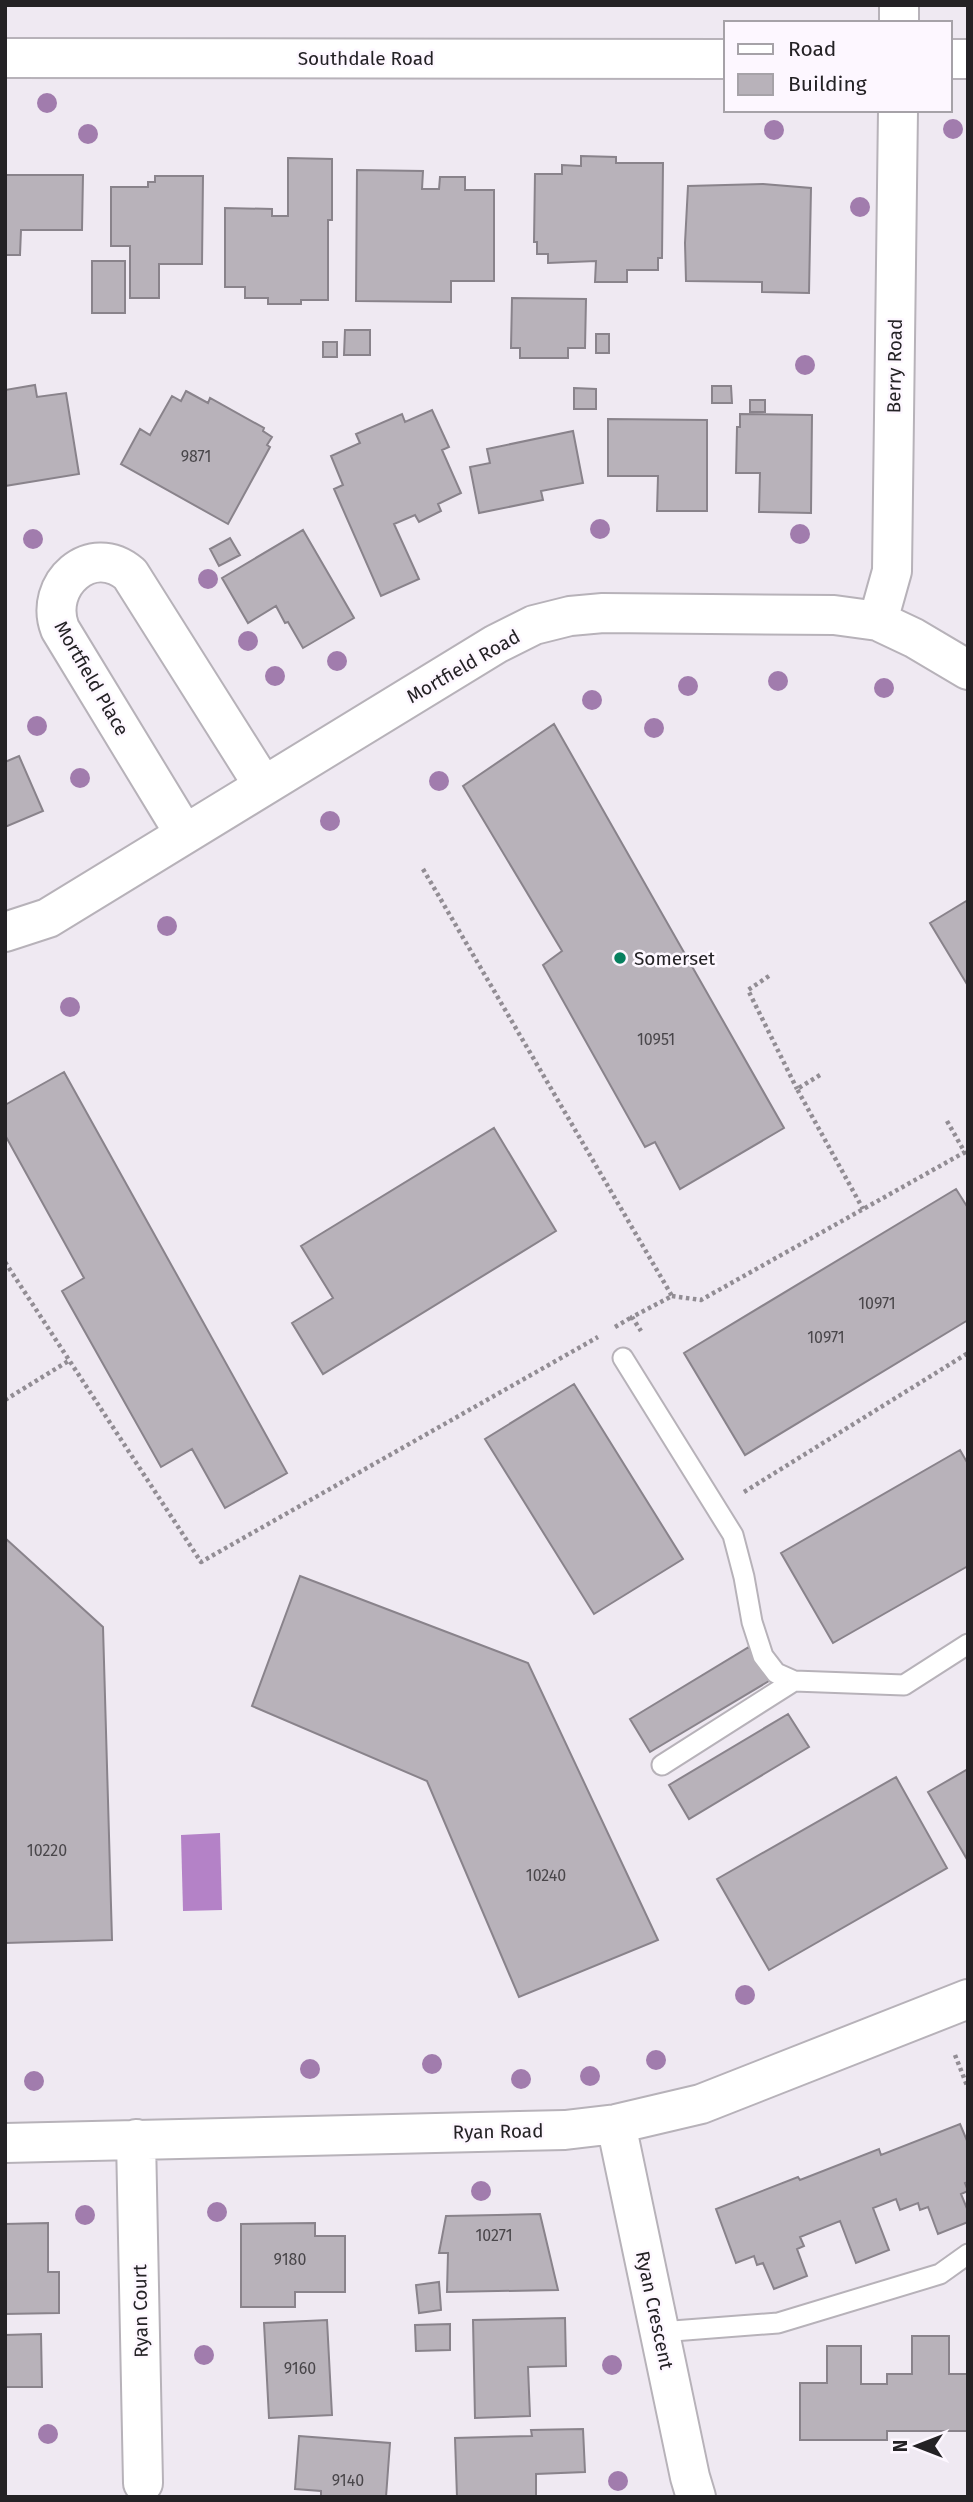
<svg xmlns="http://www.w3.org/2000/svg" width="973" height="2502" font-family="'Fira Sans',sans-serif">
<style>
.water{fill:#b482c7}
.building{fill:#b8b2ba;stroke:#89838b;stroke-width:2}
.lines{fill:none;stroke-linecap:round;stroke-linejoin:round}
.lane-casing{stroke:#b7b2b9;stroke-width:23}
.street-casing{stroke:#b7b2b9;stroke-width:42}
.path{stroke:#928d94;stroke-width:4.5;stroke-dasharray:3.5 3.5;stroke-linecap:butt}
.lane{stroke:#fff;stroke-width:19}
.street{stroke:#fff;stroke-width:38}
.tree{fill:#a17cad}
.poi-dot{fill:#08805f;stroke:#fdf7ff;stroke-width:2.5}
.labels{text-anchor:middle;stroke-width:5;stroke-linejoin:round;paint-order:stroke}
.number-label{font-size:16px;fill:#49464a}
.street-label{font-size:19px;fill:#242225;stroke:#fdf7ff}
.poi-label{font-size:19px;fill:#242225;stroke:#fdf7ff;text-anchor:start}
</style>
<rect width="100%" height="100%" fill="#efe9f2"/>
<path class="water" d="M220,1833L222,1910L183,1911L181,1835Z"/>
<path class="building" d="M581,156L616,157V163H663L662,258H658V270H627V282H595L596,261L548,263V254H537V242H534L535,174H562V165L581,166Z
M288,158L332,159V220H328V300H301V304H268V298H245V287H225V208L272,209V216H288Z
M357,170L423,171L422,189H439L440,177H465V190H494V281H451V302L356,301Z
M5,175H83L82,230H21L20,255H5Z
M155,176H203L202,264H159V298H130V246H111V187H148V182H155Z
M763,184L811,188L809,293L762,292V282L686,281L685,243L688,186Z
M92,261H125V313H92Z
M512,298L586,299L585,348H568V358H520V348H511Z
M345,330H370V355H344Z
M596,334H609V353H596Z
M323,342H337V357H323Z
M35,385L37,397L66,393L79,474L5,486V390Z
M712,386H731L732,403H712Z
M574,388L596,389V409H574Z
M186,391L208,403L210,398L264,428L263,431L272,437L267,445L270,447L228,524L121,464L140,429L150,435L172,396L181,401Z
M750,400H765V412H750Z
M432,410L449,447L442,450L461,493L438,504L441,511L419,522L415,515L394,524L419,579L381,596L334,489L343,485L331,456L360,443L356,434L402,414L405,422Z
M740,414L812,415L811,513L759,512L760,473H736L737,427H740Z
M608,419L707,420V511H657L658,476H608Z
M573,431L583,483L541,491L543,500L479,513L470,467L490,463L487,449Z
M303,530L354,618L303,648L288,622L285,623L276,606L248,623L222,578Z
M230,538L240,555L219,566L210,549Z
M554,724L784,1128L680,1189L655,1142L645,1147L543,965L562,951L463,786Z
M19,756L43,811L5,827V762Z
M968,900V986L930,923Z
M64,1072L287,1473L225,1508L192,1449L161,1467L62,1291L84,1278L5,1135V1105Z
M494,1128L556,1231L323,1374L292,1323L333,1298L301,1246Z
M956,1189L968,1208V1320L745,1455L684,1353Z
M574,1384L683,1559L594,1614L485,1439Z
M960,1450L968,1464V1566L833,1643L781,1553Z
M5,1538L103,1627L112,1940L5,1943Z
M300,1576L528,1663L658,1940L519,1997L427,1781L252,1706Z
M749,1647L769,1681L650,1752L630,1719Z
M788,1714L809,1747L689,1819L669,1785Z
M968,1769V1861L928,1792Z
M896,1777L947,1868L769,1970L717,1879Z
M960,2124L968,2143V2182L965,2183L968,2191L961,2194L968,2211V2222L938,2234L928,2207L920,2210L918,2203L900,2210L896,2199L873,2208L889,2250L856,2263L840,2221L800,2237L804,2246L797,2249L807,2276L774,2289L763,2263L757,2265L754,2256L736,2263L716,2209L798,2177L800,2180L879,2149L881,2155Z
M540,2214L558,2290L447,2292L448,2253H439L446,2216Z
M48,2223V2272H59V2313L5,2314V2224Z
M315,2223V2236H345V2292H295V2307H241V2224Z
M439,2282L441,2310L419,2313L416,2285Z
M565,2318L566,2366L528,2367L530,2416L475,2418L473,2320Z
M327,2320L332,2415L269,2418L264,2323Z
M450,2324V2350L416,2351L415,2325Z
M41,2334L42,2387H5V2335Z
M912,2336H949V2374H968V2431H887V2440H800V2383H827V2346H861V2384H887V2374H912Z
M583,2429L585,2472L536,2474V2497H457L455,2438L532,2436L531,2430Z
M299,2436L390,2443L386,2497H321V2491L295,2489Z"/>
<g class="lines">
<defs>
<path id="lane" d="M623,1358L733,1535L744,1577L752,1622L763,1656L776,1673L794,1681
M662,1765L794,1681L904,1685L968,1644
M660,2332L778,2323L940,2274L968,2254"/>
<path id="street" d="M899,23V5
M5,58L726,59
M950,59H968
M878,621L892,571L898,110
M184,833L60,629C43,585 91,541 130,574L263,785
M5,932L48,918L496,644L534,625L570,616L603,613L834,615L878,621L914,638L968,670
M616,2124L690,2477L696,2497
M136,2139L143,2483
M5,2143L565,2130L616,2124L701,2104L968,1999"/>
</defs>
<use href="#lane" class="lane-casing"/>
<use href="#street" class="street-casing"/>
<path class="path" d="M423,869L672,1296L632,1317L641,1331
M769,976L748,990L797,1089
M820,1075L797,1089L863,1209
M947,1121L968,1158
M5,1262L201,1562L598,1337
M672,1296L701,1300L965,1152
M615,1327L632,1317
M5,1400L70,1360
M744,1492L968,1353
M955,2055L968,2088"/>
<use href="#lane" class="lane"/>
<use href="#street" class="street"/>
</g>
<g class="tree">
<circle cx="47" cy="103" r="10"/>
<circle cx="953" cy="129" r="10"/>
<circle cx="774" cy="130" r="10"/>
<circle cx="88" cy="134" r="10"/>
<circle cx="860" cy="207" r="10"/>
<circle cx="805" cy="365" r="10"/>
<circle cx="600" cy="529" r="10"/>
<circle cx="800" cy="534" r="10"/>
<circle cx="33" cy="539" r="10"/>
<circle cx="208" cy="579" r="10"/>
<circle cx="248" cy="641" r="10"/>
<circle cx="337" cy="661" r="10"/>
<circle cx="275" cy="676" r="10"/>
<circle cx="778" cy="681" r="10"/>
<circle cx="688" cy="686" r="10"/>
<circle cx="884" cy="688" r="10"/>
<circle cx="592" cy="700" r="10"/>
<circle cx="37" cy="726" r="10"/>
<circle cx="654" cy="728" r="10"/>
<circle cx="80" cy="778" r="10"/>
<circle cx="439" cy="781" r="10"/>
<circle cx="330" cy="821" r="10"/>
<circle cx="167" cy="926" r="10"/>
<circle cx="70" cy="1007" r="10"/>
<circle cx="745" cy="1995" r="10"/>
<circle cx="656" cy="2060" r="10"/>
<circle cx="432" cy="2064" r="10"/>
<circle cx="310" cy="2069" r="10"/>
<circle cx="590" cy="2076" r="10"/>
<circle cx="521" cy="2079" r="10"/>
<circle cx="34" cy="2081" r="10"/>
<circle cx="481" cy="2191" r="10"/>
<circle cx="217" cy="2212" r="10"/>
<circle cx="85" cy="2215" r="10"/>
<circle cx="204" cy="2355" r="10"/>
<circle cx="612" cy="2365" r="10"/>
<circle cx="48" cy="2434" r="10"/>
<circle cx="618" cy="2481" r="10"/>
</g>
<circle class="poi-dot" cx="620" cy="958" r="7"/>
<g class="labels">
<g class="number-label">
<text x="196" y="462">9871</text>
<text x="656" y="1045">10951</text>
<text x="877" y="1309">10971</text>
<text x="826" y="1343">10971</text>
<text x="47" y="1856">10220</text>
<text x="546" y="1881">10240</text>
<text x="494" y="2241">10271</text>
<text x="290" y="2265">9180</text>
<text x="300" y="2374">9160</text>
<text x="348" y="2486">9140</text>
</g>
<g class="street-label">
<text x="366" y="65">Southdale Road</text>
<text transform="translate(894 366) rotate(-89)" y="7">Berry Road</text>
<text transform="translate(463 666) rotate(-30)" y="7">Mortfield Road</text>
<text transform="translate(92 678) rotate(60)" y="7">Mortfield Place</text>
<text transform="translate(498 2131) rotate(-1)" y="7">Ryan Road</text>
<text transform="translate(655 2310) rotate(78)" y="7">Ryan Crescent</text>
<text transform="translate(140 2311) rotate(-91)" y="7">Ryan Court</text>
</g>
<g class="poi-label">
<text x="634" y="965">Somerset</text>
</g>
</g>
<rect width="973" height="2502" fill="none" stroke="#242225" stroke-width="14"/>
<rect x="724" y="21" width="228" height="91" fill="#fdf7ff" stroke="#a6a2a8" stroke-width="2"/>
<rect x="738" y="44" width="35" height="10" fill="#ffffff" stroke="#a6a2a8" stroke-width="2"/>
<text x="788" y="56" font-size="21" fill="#242225">Road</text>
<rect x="738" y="74" width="35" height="21" fill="#b8b2ba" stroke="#a6a2a8" stroke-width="2"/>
<text x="788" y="91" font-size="21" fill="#242225">Building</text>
<g transform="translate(917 2446) rotate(270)" stroke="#fdf7ff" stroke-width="5" paint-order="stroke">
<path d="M0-5L12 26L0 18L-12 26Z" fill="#242225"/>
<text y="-10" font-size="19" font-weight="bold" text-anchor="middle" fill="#242225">N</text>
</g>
</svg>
